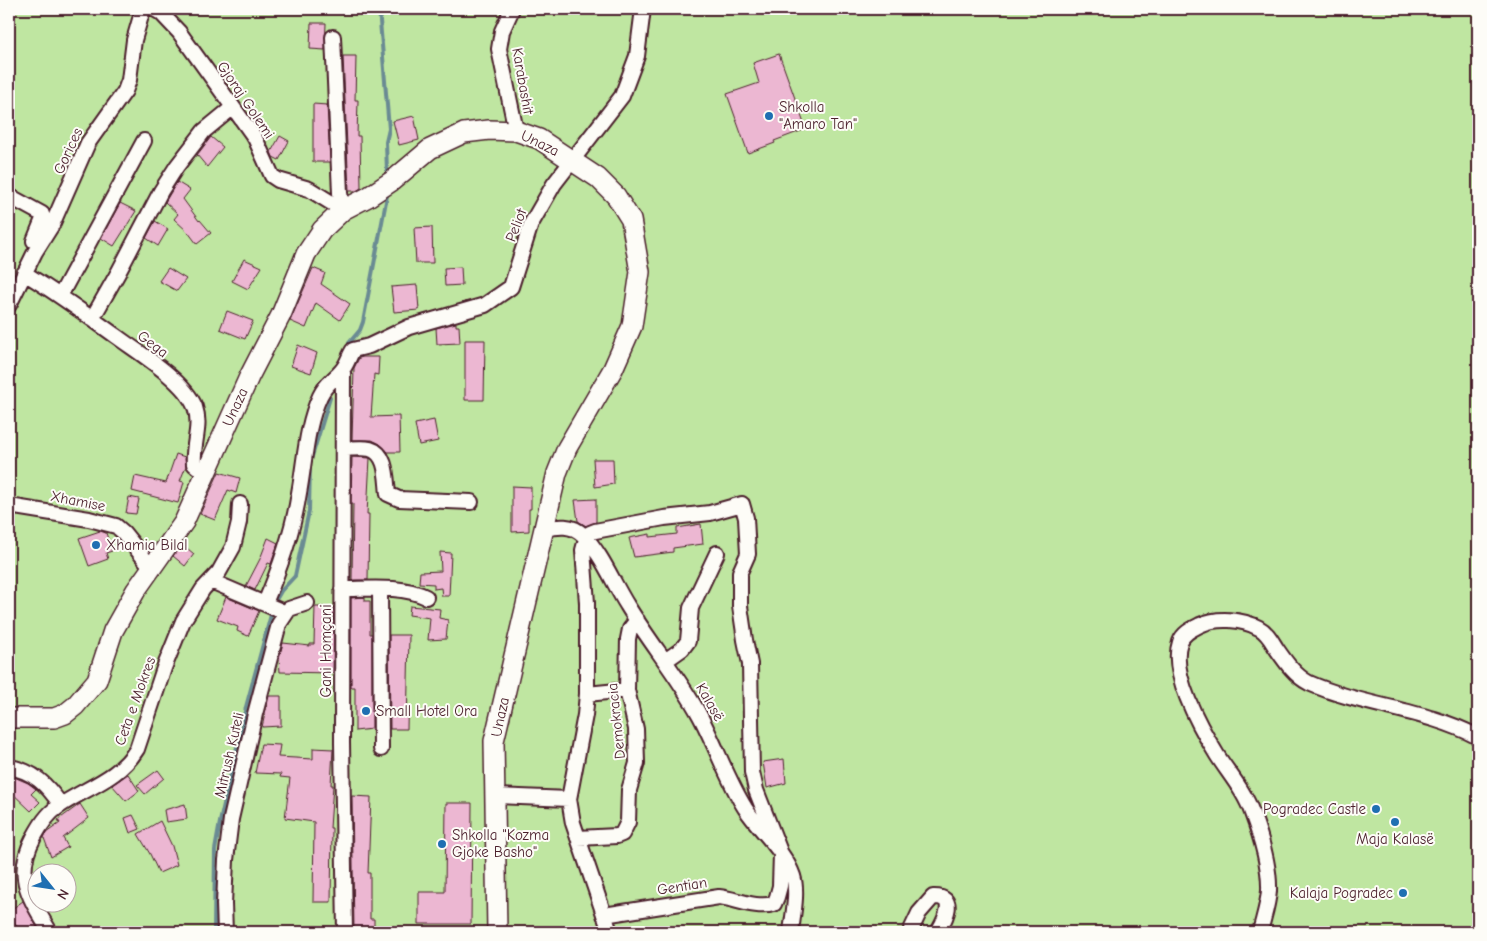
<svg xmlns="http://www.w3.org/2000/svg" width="1487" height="941" font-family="'Comic Neue',sans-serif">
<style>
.green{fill:#bfe6a1;stroke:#848266;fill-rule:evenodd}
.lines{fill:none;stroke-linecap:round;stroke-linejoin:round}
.stream{stroke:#6b8b93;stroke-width:4}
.building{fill:#ecb7d2;stroke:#4a1f2b}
.street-casing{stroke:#4a1f2b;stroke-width:18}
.secondary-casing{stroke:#4a1f2b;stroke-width:22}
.street{stroke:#fdfcf7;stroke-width:14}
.secondary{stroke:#fdfcf7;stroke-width:19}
.poi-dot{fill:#1f6fb2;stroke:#fdfcf7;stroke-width:2}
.labels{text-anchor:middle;stroke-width:4;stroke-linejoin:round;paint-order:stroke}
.street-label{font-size:15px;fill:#4a1f2b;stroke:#fdfcf7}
.poi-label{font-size:15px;fill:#4a1f2b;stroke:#fdfcf7;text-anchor:start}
</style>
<rect width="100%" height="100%" fill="#fdfcf7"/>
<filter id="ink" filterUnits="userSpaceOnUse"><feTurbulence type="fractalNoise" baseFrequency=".02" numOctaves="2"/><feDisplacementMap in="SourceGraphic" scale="10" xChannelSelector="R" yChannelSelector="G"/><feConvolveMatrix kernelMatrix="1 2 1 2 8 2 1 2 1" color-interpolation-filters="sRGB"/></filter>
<g filter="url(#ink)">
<path class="green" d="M9,9H1478V932H9ZM38,874H68V904H38Z"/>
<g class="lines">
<path class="stream" d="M379,9L389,129L386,142L387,172
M349,343L360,330L363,322L387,196
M277,598L281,591L295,576L309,511L310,463L330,398
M214,932L215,850L220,822L246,707L272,611"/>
</g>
<path class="building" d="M311,23H326L325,50L310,49Z
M779,54L806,129L774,141L775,143L748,153L727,94L759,83L753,63Z
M343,56H356L355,100H358L357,136H360L361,188L356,191H349Z
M313,104L327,105L330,162H313Z
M414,116L419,140L399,145L393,121Z
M280,136L289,141L279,160L273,157L271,152Z
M211,137L223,147L207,167L197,155Z
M177,182L190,190L183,199L199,221L200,220L211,233L197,244L188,232L174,219L178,214L165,202Z
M120,203L136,211L114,246L101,238Z
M155,221L168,229L158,246L146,238Z
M432,227L433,263H416L414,228Z
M244,259L262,267L248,289L232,281Z
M461,267L462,285L445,286L444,268Z
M168,268L186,279L177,291L159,281Z
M313,268L325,273L321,284L350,304L340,320L316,303L306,328L290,321Z
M417,285L419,310L394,312L391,287Z
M227,311L253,321L245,339L220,329Z
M456,323V326H459L460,343L437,344L436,328Z
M465,340H485L484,400H465Z
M298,345L317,353L311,373L291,366Z
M363,357H379L378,375L374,374L371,417L399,416L400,452H388L380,444L372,440H352L354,368L359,358Z
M434,420L438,441L419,445L415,424Z
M176,454L185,457L186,466L180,481L184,482L178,503L132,491L135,476L166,483Z
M352,457L370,458L367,514H369L368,580H352L353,504H351Z
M593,459H613L614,484L595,487Z
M219,472L240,478L236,493L228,490L215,520L200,514Z
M512,486L531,487V509H529V531L512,532Z
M129,497L139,499L136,514L126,513Z
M596,499V522L586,526L578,521L575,500Z
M701,524L703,544L673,548V552L634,557L629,538L650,534V537L677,534V528Z
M100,531L106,533L112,551L106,553L108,559L89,566L79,538Z
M268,538L278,543L271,564L268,563L255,590L246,586L260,559Z
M182,544L194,554L185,566L173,556Z
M440,552L451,553L449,596H442L441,588L434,589V584L419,583L420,572L441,571Z
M226,597L259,611L248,636L237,631L238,627L217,619Z
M365,597V601H370V634H372V729L355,731V687H351V598Z
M410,606L440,609L439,618L448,620L446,639L428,640L430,618L409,615Z
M315,607H334L333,673L280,672L279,658L283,643L310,646V644H314Z
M389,635H409L407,729H390Z
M269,696H281V726L262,727Z
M261,744L280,745L278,757L313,759V748L333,749L331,785H333L330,828H332L331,902H313L314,822L285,818L290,778L280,777L281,774L255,773Z
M784,759L786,783L767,788L763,762Z
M158,770L164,778L145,794L137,785Z
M128,774L139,791L126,801L112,785Z
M14,777L28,783L36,789L31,794L40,802L31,811L9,790V784Z
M352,796L371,797L368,873H370V919H374V932H354Z
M446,803H472L471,924H419V892H445Z
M80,804L89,818L63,838L68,847L51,857L44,838L46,833L60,823L58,820Z
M185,804L187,819L166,822L164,810Z
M133,815L140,829L130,833L125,818Z
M160,821L172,846L177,865L159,873L150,854L138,834Z
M23,901L38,929L33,932H21L9,915V911Z"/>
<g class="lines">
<defs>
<path id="street" d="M154,9L161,13L179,32L215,82L255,138L272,176L278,180L309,189L343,210
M512,9L502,31L499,49L516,131
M333,37L340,193L343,210
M9,196L42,214L43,219L34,241
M24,273C56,292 85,314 116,336C139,353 184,380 195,407C202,427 192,444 194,464L206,474
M60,296L144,141
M9,305L35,252L52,225L88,143L125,91L129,80L134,40L143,9
M92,319L118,273L161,191L177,166L204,131L232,108
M343,370L342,743L345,932
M343,449C351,449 362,447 370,449C388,454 386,480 388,494L399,499L471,502
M9,506L89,519L116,526L123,532L152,568
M544,529C558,526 572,524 583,535C602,554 613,583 627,605C650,643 679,677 700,716C716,746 727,779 745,808C760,831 784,850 793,876C798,892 793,915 791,932
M211,581L286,613
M342,589C369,589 401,585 426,597
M380,589L381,749
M265,603C280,568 293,532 299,493C305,461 306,426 320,396C326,383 334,380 342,370C347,365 349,356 353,350L369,346L409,327L485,305L511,287L531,224L554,184L622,96L637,56L643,9
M665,661L682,649L688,641L691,608L717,553
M587,694L627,690
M9,767C34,771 47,785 61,805
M495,796L569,799
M578,838L617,836L622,834L628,822L629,790L637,763L636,729L627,690L628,639L630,629L637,620
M604,915L719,897C737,899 755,909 774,904L777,897L780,886L781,854L756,790L752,772L750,664L745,640L740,606V572L748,554L746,518L742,504L710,513L664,518L595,531L590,533L586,539L583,550L587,603V694L585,715L569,799L573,823L610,932
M50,932C30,898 13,876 34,837C40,826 47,814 58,807C85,788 119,779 137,749L164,668L183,621L203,589L219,572L233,547L239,522L240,504
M225,932L224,904L226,860L231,819L255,714L279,624L289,609L307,603
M910,932L919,913L933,897C959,896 944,921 938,932
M1260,932C1263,919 1268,905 1269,891C1270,866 1261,837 1252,813C1245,792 1229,774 1217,755C1201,729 1169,673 1180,642C1183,633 1192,629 1200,625C1217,617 1242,619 1259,628C1267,632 1271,640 1276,648C1285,661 1295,676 1309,683C1364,707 1425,709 1478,737"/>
<path id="secondary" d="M9,718H54L65,714L75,706L97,680L113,631L136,590L184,522L249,377L281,315L306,254L322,230L343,210L368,197L392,181L430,149L464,133L489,130L516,131L539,139L598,178L616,196L631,220L640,272L632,326L613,369L567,448L557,473L494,741L497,932"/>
</defs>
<use href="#street" class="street-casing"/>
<use href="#secondary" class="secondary-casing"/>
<use href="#street" class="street"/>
<use href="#secondary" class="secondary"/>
</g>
</g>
<g class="poi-dot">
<circle cx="769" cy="116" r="5"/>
<circle cx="96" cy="545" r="5"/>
<circle cx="366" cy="711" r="5"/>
<circle cx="1376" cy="809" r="5"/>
<circle cx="1395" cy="822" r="5"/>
<circle cx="442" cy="844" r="5"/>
<circle cx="1403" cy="893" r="5"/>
</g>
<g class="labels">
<g class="street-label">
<text transform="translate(523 81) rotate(80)" y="5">Karabashit</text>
<text transform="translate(246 100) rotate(56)" y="5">Gjoraj Golemi</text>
<text transform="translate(540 143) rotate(26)" y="5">Unaza</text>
<text transform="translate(68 151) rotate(-65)" y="5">Gorices</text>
<text transform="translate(516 225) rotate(-69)" y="5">Peliot</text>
<text transform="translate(153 344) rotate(37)" y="5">Gega</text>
<text transform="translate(235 407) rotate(-65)" y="5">Unaza</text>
<text transform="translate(78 501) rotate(11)" y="5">Xhamise</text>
<text transform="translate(326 651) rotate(-90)" y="5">Gani Homçani</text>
<text transform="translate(135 701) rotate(-70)" y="5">Ceta e Mokres</text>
<text transform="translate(710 702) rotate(60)" y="5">Kalasë</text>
<text transform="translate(500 717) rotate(-78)" y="5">Unaza</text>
<text transform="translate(616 721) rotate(-96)" y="5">Demokracia</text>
<text transform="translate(229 755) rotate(-77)" y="5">Mitrush Kuteli</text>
<text transform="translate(682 886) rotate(-9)" y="5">Gentian</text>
</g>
<g class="poi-label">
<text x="779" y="112">Shkolla<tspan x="779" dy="17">"Amaro Tan"</tspan></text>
<text x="106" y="550">Xhamia Bilal</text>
<text x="376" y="716">Small Hotel Ora</text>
<text x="1366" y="814" text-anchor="end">Pogradec Castle</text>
<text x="452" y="840">Shkolla "Kozma<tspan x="452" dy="17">Gjoke Basho"</tspan></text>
<text x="1395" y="844" text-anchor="middle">Maja Kalasë</text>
<text x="1393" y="898" text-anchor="end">Kalaja Pogradec</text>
</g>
</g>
<rect width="1487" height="941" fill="none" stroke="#fdfcf7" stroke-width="30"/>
<rect x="15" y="15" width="1457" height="911" fill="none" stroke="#4a1f2b" stroke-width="2" filter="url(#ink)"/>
<g transform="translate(52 888) rotate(120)"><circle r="24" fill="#fdfcf7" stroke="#b5a4a5"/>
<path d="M0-4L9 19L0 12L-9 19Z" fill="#1f6fb2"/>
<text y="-8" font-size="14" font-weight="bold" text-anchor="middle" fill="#4a1f2b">N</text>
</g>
</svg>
